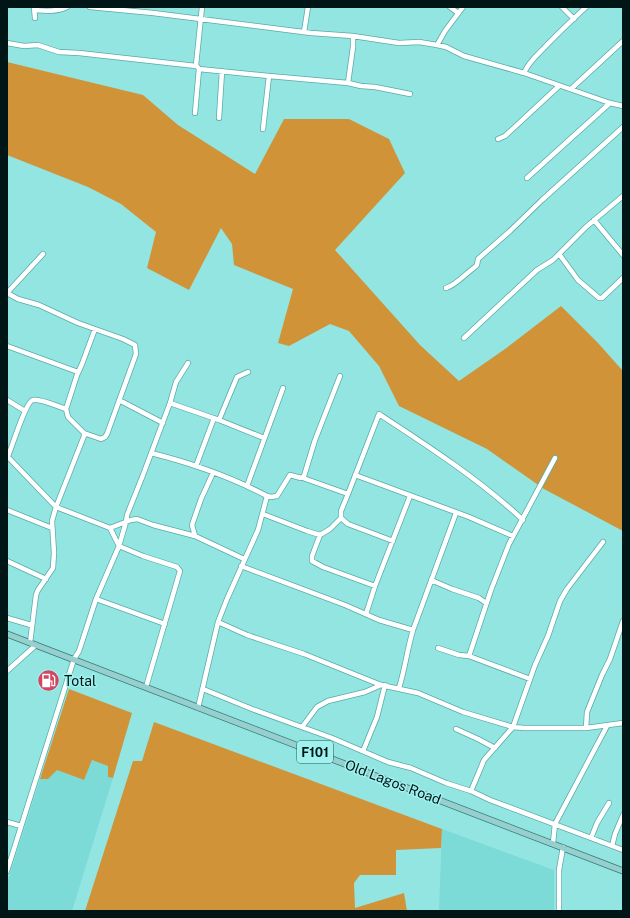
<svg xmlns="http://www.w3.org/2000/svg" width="630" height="918" font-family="'Public Sans',sans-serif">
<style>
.built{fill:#7cdad7}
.green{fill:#d19338}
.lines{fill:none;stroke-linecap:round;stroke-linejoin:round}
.minor-casing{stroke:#59aaa8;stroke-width:6}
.major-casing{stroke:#347978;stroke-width:7}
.minor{stroke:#fff;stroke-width:4.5}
.major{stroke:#96cfce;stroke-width:5.5}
.labels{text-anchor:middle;stroke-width:3;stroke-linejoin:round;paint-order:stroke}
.shield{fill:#a0f2ef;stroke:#305756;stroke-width:1}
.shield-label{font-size:13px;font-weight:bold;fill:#001515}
.poi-label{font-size:14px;fill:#001515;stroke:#a0f2ef;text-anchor:start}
.street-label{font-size:14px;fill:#001515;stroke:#a0f2ef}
</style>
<rect width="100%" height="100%" fill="#93e5e2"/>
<path class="built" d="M92,760L109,766L108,777L113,778L72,911H7V883L40,779H48L57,770L84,780Z
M442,829L554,870V911H439Z"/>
<path class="green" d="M7,62L143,95L178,125L255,174L284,119H349L389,139L405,173L335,250L420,345L459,381L505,349L561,306L598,343L623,371V531L544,489L487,449L399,406L379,366L349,331L330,324L289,346L278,343L293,289L234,265L232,244L221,228L189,290L147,268L156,232L121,204L88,187L7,155Z
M69,689L132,713L113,778L108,777V766L92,760L84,780L57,770L48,779H40Z
M154,722L442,829L441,848L396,850V875H360L354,883L355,908L404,893L407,911H85L133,761H142Z"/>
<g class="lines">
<defs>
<path id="minor" d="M34,7L35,18
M90,7L153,13L311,33L353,36L399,43L419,42L437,45L446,47L464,56L524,73L610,103L623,106
M202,7L196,65L199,69L269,76L348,83
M450,7L458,13
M562,7L574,19
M35,10C45,11 57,12 67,7
M304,32L308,7
M353,36V47L348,83L361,86L375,87L410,94
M7,43L24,46L38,45L59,52L79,53L196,66
M437,45L445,31L463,7
M524,73C528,63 536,56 543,49C557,34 571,21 586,7
M571,89L623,41
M195,113L199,69
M219,118L222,71
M263,129L269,76
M498,139L505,136L559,86
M527,178L610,103
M594,220L623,255
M559,254L578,280L599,298H602L623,278
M446,288C456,285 465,274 475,267L477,265L478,259L510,231L542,200L623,127
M7,293L18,299L39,305L78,323L123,339L135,345L136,354L107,434L105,437L101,439L84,433L68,417L66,409L77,375L82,364L95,329
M7,293L43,254
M464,338L537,270L553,260L586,227L623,196
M7,346L78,372
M7,400L25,411
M119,400L163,423
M170,403L219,420L264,438
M219,420L237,377L248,372
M151,453C191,463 231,477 267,496L271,497L277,496L290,475L301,478L304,476L315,440L340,376
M7,456L56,507L110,528L131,520L137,519L153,525L195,536L244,559
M8,456C12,447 26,401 33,400C39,398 59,407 66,409
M196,466L214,418
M355,475L469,517L513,536
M303,478L348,494
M247,486L283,388
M7,510L52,528
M263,514L307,531L320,535L330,529L341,518
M110,528L119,546L143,556L177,567L180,571L146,687
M320,535L312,556V561L323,567L375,586
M195,536L192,525L201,499L213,473
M393,541L348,524L341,518V511L348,494L379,414C428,446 479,479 523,520
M7,561L46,579
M241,566L345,605L379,620L413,630
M431,580L452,589L479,598L486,603
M96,599L165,624
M366,614L375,586L410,496
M7,618L31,625
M218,622L247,635L304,654L381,685L418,693L463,712L513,727L524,728H586L623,723
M30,643L36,595L38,590L53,568L54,553L52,521L56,507L84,436V433
M438,648L459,655L469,656L530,679
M469,656L491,590L509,544L555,458
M7,671L36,645
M399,688C405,669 407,650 413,630L456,513
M203,689L252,709L332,738L388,762L411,768L446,783L471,791L490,800L623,850
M198,708L218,622L227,599L258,530L267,496
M302,727L317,707L328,701L365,692L381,685
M586,728L587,712L602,675L610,659L623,621
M456,729L478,739L495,748
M363,751L377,717L385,685
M471,791L484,760L513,727L535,665L548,636L560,601L567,589L603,542
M7,822L21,826
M591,838L597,823L609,803
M553,843L555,824L607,726
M612,846L615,834L623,815
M7,871L74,659L79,651L96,599L119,546L126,522L127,515L143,475L170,403L176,382L188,363
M559,911V870L563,847"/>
<path id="major" d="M7,634L623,871"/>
</defs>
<use href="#minor" class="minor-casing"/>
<use href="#major" class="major-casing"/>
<use href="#minor" class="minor"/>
<use href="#major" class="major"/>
</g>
<defs>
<symbol id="fuel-disc" viewBox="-11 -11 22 22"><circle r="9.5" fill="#d44461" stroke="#a0f2ef"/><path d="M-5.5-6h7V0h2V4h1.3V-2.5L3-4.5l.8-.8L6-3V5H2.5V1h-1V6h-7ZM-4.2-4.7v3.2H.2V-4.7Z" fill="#fff"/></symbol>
</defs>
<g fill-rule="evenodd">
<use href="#fuel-disc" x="36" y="668" width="25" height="25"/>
</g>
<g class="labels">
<rect class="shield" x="297" y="741" width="36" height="22" rx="3"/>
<g class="shield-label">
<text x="315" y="757">F101</text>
</g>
<g class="poi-label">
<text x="64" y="686">Total</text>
</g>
<g class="street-label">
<text transform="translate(393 782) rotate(21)" y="5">Old Lagos Road</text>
</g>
</g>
<rect width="630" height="918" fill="none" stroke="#001515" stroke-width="16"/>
</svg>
